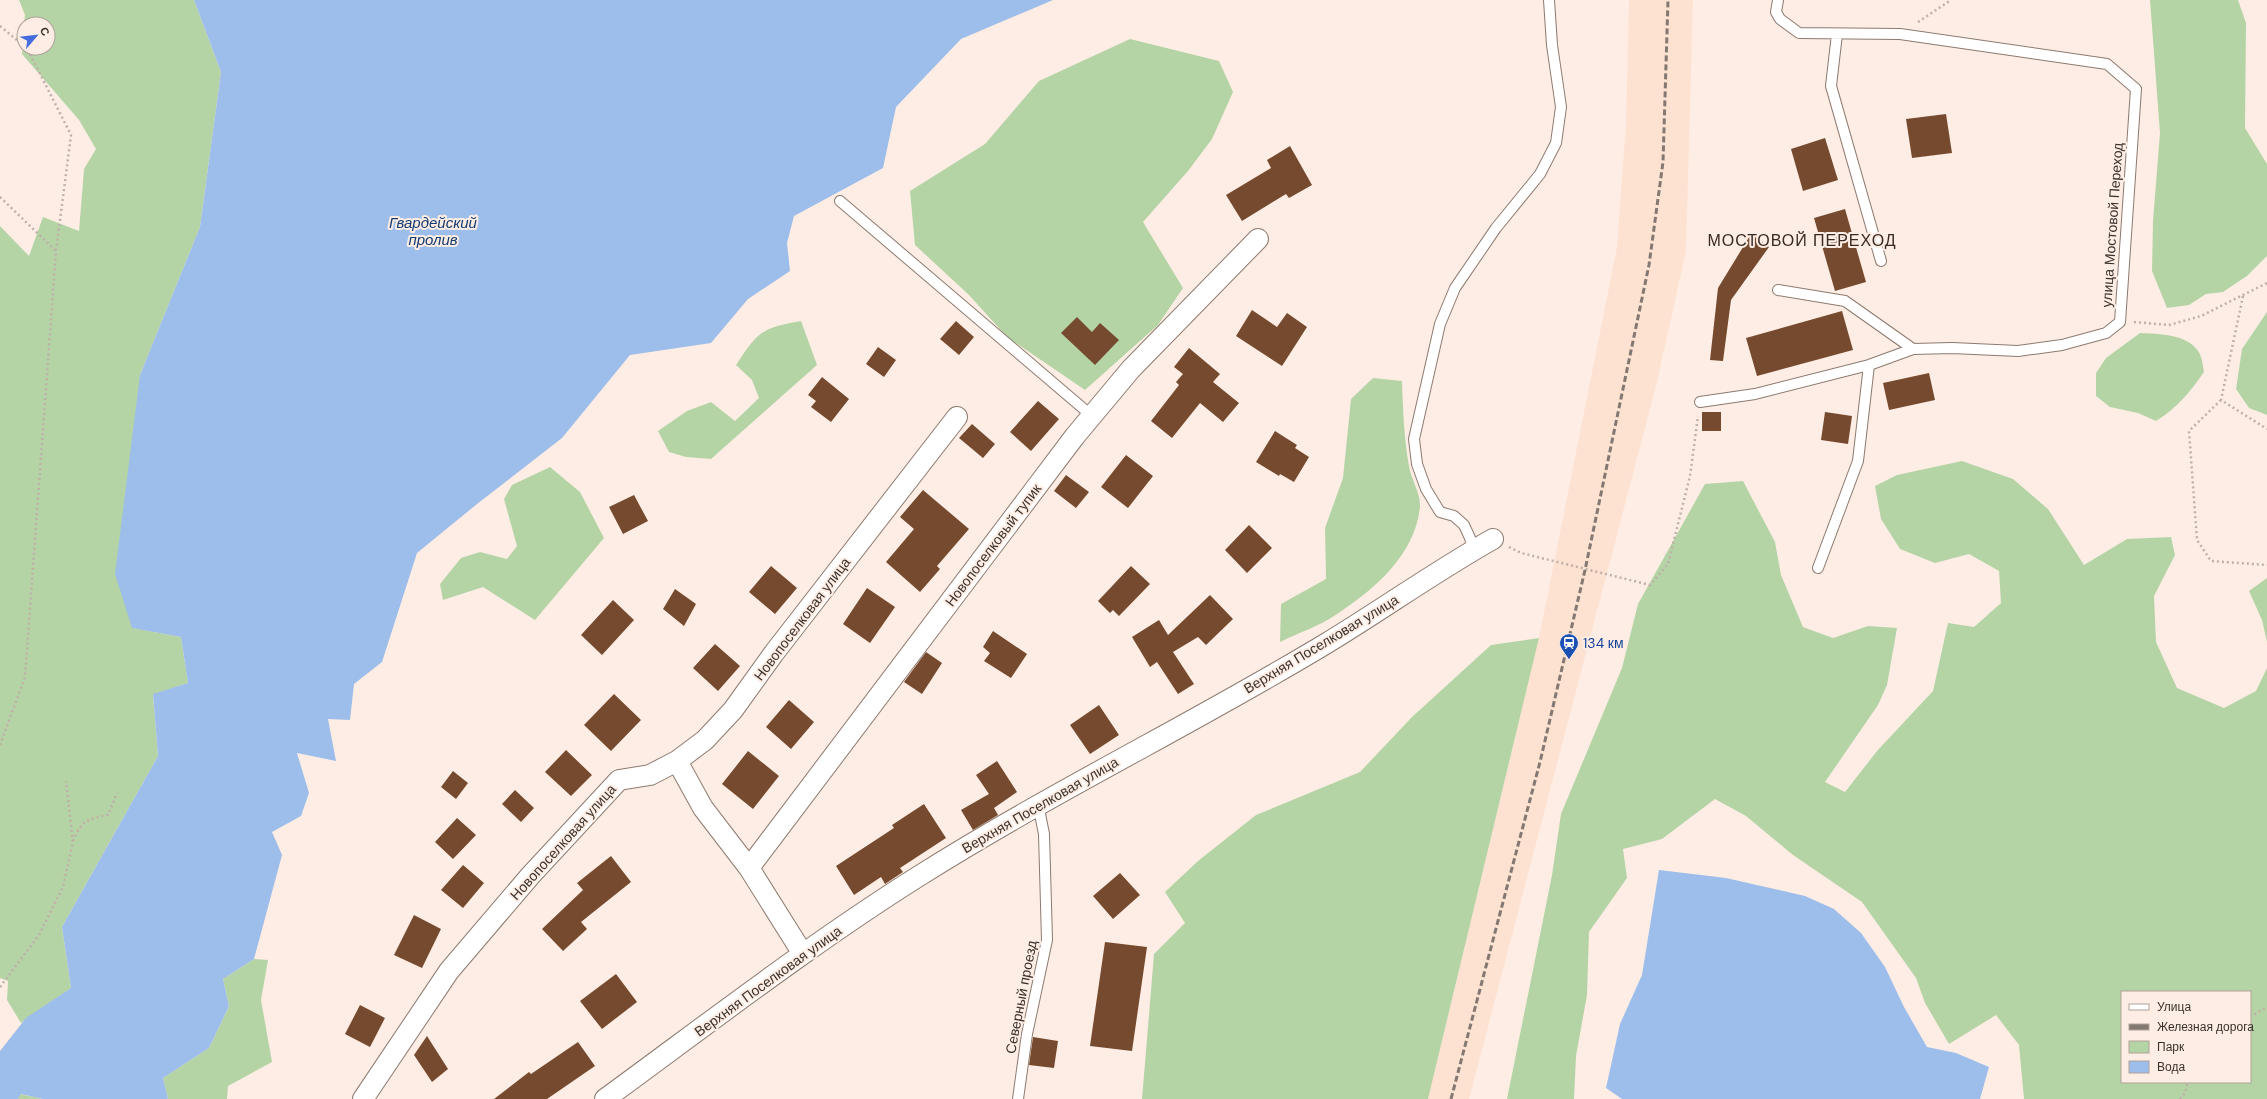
<svg xmlns="http://www.w3.org/2000/svg" width="2267" height="1099" font-family="'DM Sans',sans-serif">
<style>
.built{fill:#fee2d1}
.green{fill:#b5d4a6;fill-rule:evenodd}
.water{fill:#9dbdea}
.building{fill:#764a2e}
.lines{fill:none;stroke-linecap:round;stroke-linejoin:round}
.lane-casing{stroke:#8d7a6f;stroke-width:12}
.street-casing{stroke:#8d7a6f;stroke-width:22}
.path{stroke:#beb0a8;stroke-width:2.5;stroke-dasharray:2 3;stroke-linecap:butt}
.lane{stroke:#fff;stroke-width:10}
.street{stroke:#fff;stroke-width:20}
.rail{stroke:#837872;stroke-width:3;stroke-dasharray:6 3;stroke-linecap:butt}
.labels{text-anchor:middle;stroke-width:4;stroke-linejoin:round;paint-order:stroke}
.street-label{font-size:14px;fill:#38312c;stroke:#feede4}
.transit-label{font-size:14px;fill:#164399;stroke:#feede4;text-anchor:start}
.water-label{font-size:15px;font-style:italic;fill:#133d72;stroke:#feede4}
.quarter-label{font-size:16px;letter-spacing:1px;fill:#392920;stroke:#feede4}
</style>
<rect width="100%" height="100%" fill="#feede4"/>
<path class="built" d="M1629,0H1693L1686,251L1656,386L1469,1099H1428L1539,638L1617,247L1626,123Z"/>
<path class="green" d="M19,0H194L221,72L200,227L140,375L133,628L181,637L188,683L153,695L158,756L62,927L71,988L21,1023L7,1000L8,981L0,978V226L29,256L43,217L79,231L84,169L96,149L79,120L22,54L24,30V48H48V24H24L25,15Z
M2150,0H2238L2246,23L2245,128L2267,164V256L2247,276L2223,292L2206,294L2189,305L2167,308L2152,271L2153,221L2160,133Z
M1130,39L1219,61L1233,92L1212,139L1188,171L1143,222L1183,288L1158,325L1085,390L1007,337L969,295L915,245L910,191L985,144L1039,81Z
M2267,312V415L2249,408L2236,389L2242,349Z
M801,321L817,365L711,459L686,457L669,452L658,431L687,411L711,402L735,421L759,398L752,380L736,365C758,331 762,328 801,321Z
M2140,333C2159,334 2187,334 2198,351C2202,356 2203,366 2204,372C2191,391 2176,409 2156,421L2138,413L2110,407L2096,396V373L2106,358Z
M1373,378L1402,381C1403,410 1404,438 1409,466C1411,479 1421,494 1420,507C1415,555 1375,589 1337,614C1320,626 1298,633 1280,642L1281,604L1326,579L1325,528L1343,478L1351,399Z
M1962,461L2013,479L2048,509L2084,565L2127,539L2171,537L2175,555L2154,596L2156,642L2177,688L2224,708L2256,691L2267,668V1099H2024L2019,1045L1996,1015L1949,1044L1925,1003L1916,978L1862,902L1793,855L1746,816L1715,799L1662,839L1623,849L1627,878L1589,932L1587,995L1576,1056L1574,1099H1507L1552,875L1561,814L1622,668L1638,604L1705,484L1743,481L1775,542L1781,575L1803,627L1833,638L1868,626L1897,628L1887,685L1878,705L1825,782L1845,792L1877,751L1933,691L1948,623L1974,627L2001,603L1999,571L1969,554L1935,563L1900,549L1881,519L1875,486L1897,475ZM2122,992H2250V1082H2122Z
M550,467L580,492L604,538L535,620L483,587L443,600L440,584L461,558L480,552L507,559L517,546L504,499L512,485Z
M2267,578V642L2262,620L2249,591Z
M1539,638L1428,1099H1142L1154,954L1185,923L1165,892L1198,861L1256,815L1360,772L1412,717L1491,645Z
M254,959L268,960L261,1000L272,1062L228,1086L227,1099H168L163,1078L209,1048L229,1006L223,979Z
M20,1094L43,1099H18Z"/>
<path class="water" d="M194,0H1053L961,39L896,107L883,168L794,216L787,243L790,271L748,299L711,343L630,355L562,438L477,504L417,553L382,662L354,684L350,720L328,719L336,761L297,753L309,793L301,816L272,832L282,855L254,959L223,979L229,1006L209,1048L163,1078L168,1099H43L21,1094L18,1099H0V1051L26,1018L71,988L62,927L158,756L153,694L188,683L181,637L132,628L115,574L140,375L200,227L221,72Z
M1659,870L1726,878L1805,896L1834,909L1861,933L1885,967L1904,1007L1927,1047L1956,1053L1989,1067L1980,1099H1622L1606,1088L1620,1024L1642,975Z"/>
<path class="building" d="M1946,114L1952,153L1912,158L1906,119Z
M1825,138L1838,180L1803,191L1791,149Z
M1290,146L1312,185L1289,198L1286,194L1242,221L1226,195L1271,168L1267,160Z
M1845,209L1866,282L1835,291L1814,218Z
M1751,234L1769,247L1731,300L1723,361L1710,360L1718,288Z
M1252,310L1277,327L1287,313L1307,327L1282,366L1236,336Z
M1842,311L1853,350L1757,376L1746,338Z
M1077,317L1092,332L1100,323L1119,340L1095,365L1061,333Z
M956,321L974,337L959,355L940,339Z
M878,347L896,360L884,377L866,364Z
M1189,348L1220,374L1213,382L1239,403L1223,422L1200,403L1172,438L1151,421L1179,385L1176,382L1183,374L1174,367Z
M1929,373L1935,400L1889,410L1883,383Z
M822,377L849,399L831,422L811,407L816,401L808,395Z
M1038,401L1059,419L1031,451L1010,432Z
M1702,412H1721V431H1702Z
M1825,412L1852,416L1848,444L1821,440Z
M972,424L995,444L983,458L959,438Z
M1275,431L1297,445L1295,448L1309,457L1294,482L1280,474L1279,476L1256,462Z
M1126,455L1153,476L1128,508L1101,487Z
M1066,475L1089,492L1076,508L1054,491Z
M923,490L969,529L937,566L940,569L920,592L886,562L914,529L900,517Z
M634,495L648,521L623,534L609,507Z
M1249,525L1272,548L1247,573L1225,550Z
M771,566L797,588L775,614L749,592Z
M1131,566L1150,584L1119,616L1113,610L1110,613L1098,601Z
M867,588L895,607L870,643L843,624Z
M675,589L696,604L684,626L663,609Z
M1210,595L1233,619L1206,645L1198,637L1173,652L1194,684L1178,694L1157,662L1150,667L1132,637L1159,620L1168,635Z
M613,600L634,620L602,655L581,635Z
M993,631L1027,654L1011,678L984,661L990,653L983,647Z
M715,644L740,666L718,691L693,668Z
M926,652L942,663L922,694L904,682Z
M614,694L641,720L611,751L584,725Z
M789,700L814,722L791,749L766,727Z
M1099,705L1119,735L1090,754L1070,725Z
M566,750L592,775L571,796L545,772Z
M748,751L779,776L753,809L722,784Z
M997,761L1017,792L994,808L998,815L973,830L961,810L989,794L976,775Z
M453,771L468,783L456,799L441,787Z
M515,790L534,808L521,822L502,804Z
M924,804L946,838L900,868L903,872L885,884L881,877L854,895L836,866L894,828L892,825Z
M457,818L476,835L453,859L435,842Z
M611,856L631,882L581,922L587,929L563,951L542,929L583,890L577,883Z
M463,865L484,883L463,908L441,890Z
M1120,873L1140,895L1113,919L1093,896Z
M414,915L441,929L422,968L394,955Z
M1105,942L1147,947L1132,1051L1090,1046Z
M616,974L637,1002L602,1029L580,1001Z
M360,1005L385,1018L370,1047L345,1034Z
M427,1036L448,1069L432,1082L414,1055Z
M1033,1037L1058,1041L1054,1068L1029,1065Z
M578,1042L595,1066L547,1099H494L529,1072L531,1074Z"/>
<g class="lines">
<defs>
<path id="lane" d="M1837,34L1831,86L1881,261
M840,201L1092,416
M1778,290L1845,301L1913,349
M1700,402L1755,394L1869,365L1913,349L1952,348L2018,351L2062,345L2106,333L2120,322L2136,89L2107,64L1900,34L1799,33L1780,19L1776,12L1778,0
M1473,550L1470,538L1464,525L1454,516L1440,512L1426,489L1417,464L1414,439L1440,324L1455,288L1496,228L1540,174L1556,143L1561,107L1552,45L1549,0
M1818,568L1858,461L1869,365
M1018,1099L1027,1034L1047,940L1044,834L1038,804"/>
<path id="street" d="M677,761L703,808L749,868L803,954
M749,868L1075,436L1131,369L1258,239
M363,1099L449,971L530,876L619,780L650,775L677,761L705,740L733,710L774,653L957,417
M605,1099C709,1023 811,944 919,876C1052,792 1193,724 1327,643C1383,609 1436,571 1493,539"/>
</defs>
<use href="#lane" class="lane-casing"/>
<use href="#street" class="street-casing"/>
<path class="path" d="M1918,22L1951,0
M0,26L24,46
M0,197L56,251
M2243,296L2221,400L2267,429
M2134,322L2169,325L2201,316L2267,283
M2221,400L2189,431L2197,540L2211,561L2267,565
M1509,547L1521,553L1650,585L1668,564L1690,476L1698,416
M0,745L25,677L56,251L71,135L27,48
M73,841C82,821 86,819 108,815L117,793
M0,987L39,935L63,887L73,842L66,781
M2250,1017L2267,1007
M2180,1099L2185,1093L2188,1082"/>
<use href="#lane" class="lane"/>
<use href="#street" class="street"/>
<path class="rail" d="M1451,1099L1540,762L1585,570L1649,265L1663,162L1668,0"/>
</g>
<defs>
<symbol id="station-pin" viewBox="-11 -11 22 30"><path d="M0 17L-7.5 6A9.5 9.5 0 1 1 7.5 6Z" fill="#1a4fb4" stroke="#feede4"/><path d="M-3-6H3Q5-6 5-4V2Q5 4 3 4L4.5 6H3L1.5 4h-3L-3 6H-4.5L-3 4Q-5 4-5 2V-4Q-5-6-3-6ZM-3.5-4v3h7v-3ZM-3.5 1v1.5H-2V1ZM2 1v1.5H3.5V1Z" fill="#fff"/></symbol>
</defs>
<g fill-rule="evenodd">
<use href="#station-pin" x="1558" y="632" width="22" height="30"/>
</g>
<g class="labels">
<g class="street-label">
<text transform="translate(2112 225) rotate(-86)" y="5">улица Мостовой Переход</text>
<text transform="translate(993 545) rotate(-53)" y="5">Новопоселковый тупик</text>
<text transform="translate(802 619) rotate(-53)" y="5">Новопоселковая улица</text>
<text transform="translate(1321 644) rotate(-31)" y="5">Верхняя Поселковая улица</text>
<text transform="translate(1040 805) rotate(-30)" y="5">Верхняя Поселковая улица</text>
<text transform="translate(563 842) rotate(-48)" y="5">Новопоселковая улица</text>
<text transform="translate(768 981) rotate(-36)" y="5">Верхняя Поселковая улица</text>
<text transform="translate(1021 997) rotate(-79)" y="5">Северный проезд</text>
</g>
<g class="transit-label">
<text x="1583" y="648">134 км</text>
</g>
<g class="water-label">
<text x="433" y="228">Гвардейский<tspan x="433" dy="17">пролив</tspan></text>
</g>
<g class="quarter-label">
<text x="1802" y="246">МОСТОВОЙ ПЕРЕХОД</text>
</g>
</g>
<rect x="2121" y="991" width="130" height="92" fill="#feede4" stroke="#afa29a"/>
<rect x="2129" y="1004" width="20" height="6" fill="#ffffff" stroke="#afa29a"/>
<text x="2157" y="1011" font-size="12" fill="#38312c">Улица</text>
<rect x="2129" y="1024" width="20" height="6" fill="#837872" stroke="#afa29a"/>
<text x="2157" y="1031" font-size="12" fill="#38312c">Железная дорога</text>
<rect x="2129" y="1041" width="20" height="12" fill="#b5d4a6" stroke="#afa29a"/>
<text x="2157" y="1051" font-size="12" fill="#38312c">Парк</text>
<rect x="2129" y="1061" width="20" height="12" fill="#9dbdea" stroke="#afa29a"/>
<text x="2157" y="1071" font-size="12" fill="#38312c">Вода</text>
<g transform="translate(36 36) rotate(62)"><circle r="19" fill="#feede4" stroke="#afa29a"/>
<path d="M0-3L7 15L0 10L-7 15Z" fill="#446cde"/>
<text y="-6" font-size="11" font-weight="bold" text-anchor="middle" fill="#38312c">С</text>
</g>
</svg>
